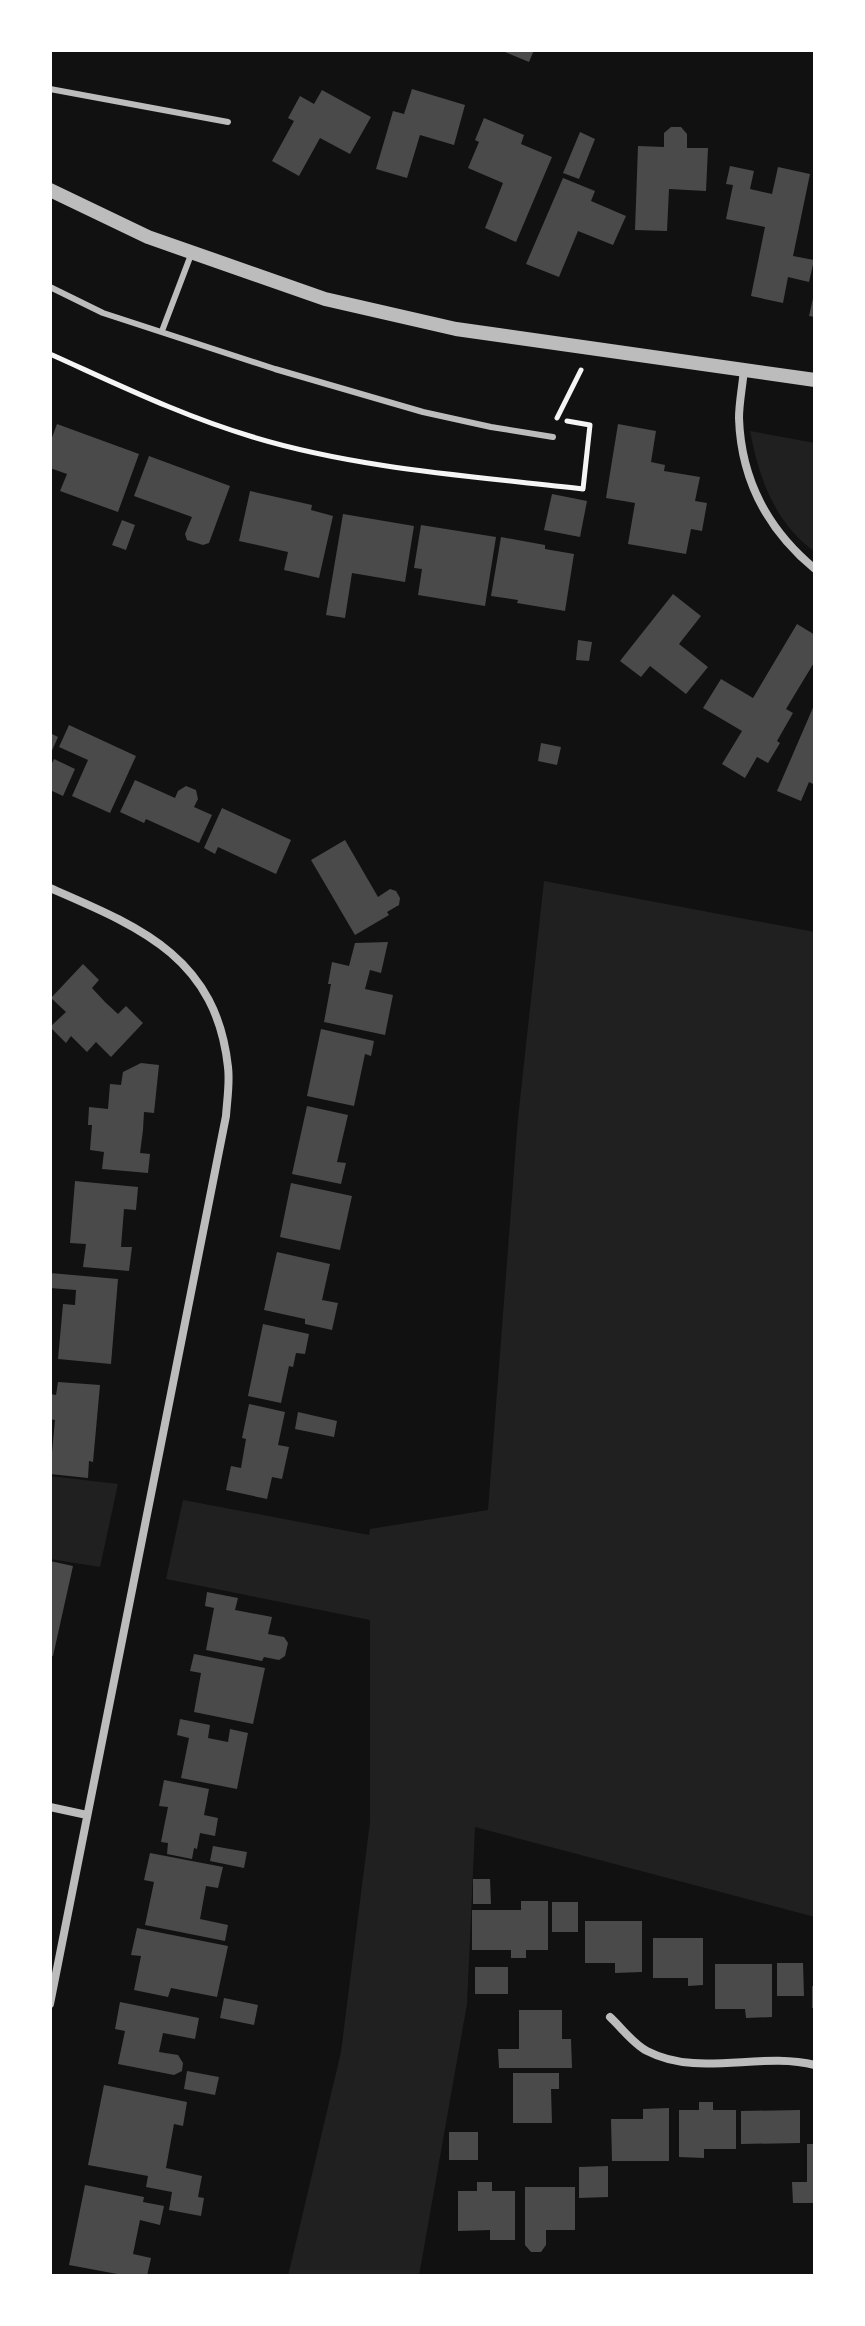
<svg xmlns="http://www.w3.org/2000/svg" width="865" height="2326" font-family="'IBM Plex Serif',serif">
<style>
.green{fill:#202020}
.building{fill:#4a4a4a}
.lines{fill:none;stroke-linecap:round;stroke-linejoin:round}
.path{stroke:#f5f5f5;stroke-width:5}
.service{stroke:#bcbcbc;stroke-width:6}
.minor{stroke:#bcbcbc;stroke-width:8}
.tertiary{stroke:#bcbcbc;stroke-width:14}
</style>
<rect width="100%" height="100%" fill="#111"/>
<path class="green" d="M750,431L815,443V552C774,522 759,478 750,431Z
M544,881L815,932V1917L475,1827L467,2004L419,2276H288L341,2052L370,1822V1620L166,1579L183,1500L369,1535L370,1529L488,1510L518,1118Z
M50,1476L118,1484L100,1567L50,1559Z"/>
<path class="building" d="M506,50H534L529,62L505,52Z
M412,89L465,105L454,145L420,135L407,178L376,169L393,111L404,114Z
M322,90L371,117L350,154L320,138L299,176L272,161L294,121L288,118L300,96L314,104Z
M484,118L524,135L521,144L552,157L516,242L485,228L503,183L468,168L479,142L475,140Z
M671,127H681L687,134V148H708L706,191L669,189L667,231L635,230L638,146L664,147V133Z
M580,132L595,139L579,179L563,173Z
M730,166L754,171L750,189L772,194L778,167L810,174L793,256L814,260L809,282L788,277L783,303L751,296L765,227L726,219L733,185L726,184Z
M563,178L595,191L591,201L626,216L613,245L578,231L559,277L526,264Z
M814,294H815V317L809,316Z
M57,424L139,454L118,512L60,491L67,474L50,468V443Z
M618,424L656,431L651,462L665,465L664,471L700,477L695,501L707,503L702,531L691,529L686,554L628,544L635,503L606,498Z
M149,456L230,486L209,543L203,545L187,540L185,534L192,517L134,496Z
M250,491L312,505L311,510L333,516L319,578L284,570L288,552L239,541Z
M552,494L587,501L580,537L544,530Z
M343,514L414,526L405,582L352,573L345,618L326,615Z
M122,520L135,525L126,550L112,545Z
M421,525L496,537L485,606L418,595L422,569L414,568Z
M501,537L545,545V549L574,554L565,611L517,603L518,600L491,596Z
M673,594L701,616L679,644L708,667L686,694L650,666L641,677L620,661Z
M797,624L815,635V661L786,709L793,713L777,741L780,743L768,763L757,757L745,778L722,764L742,731L703,708L721,679L753,698Z
M578,640L592,642L589,661L576,660Z
M815,703V785L809,782L801,801L777,791Z
M69,725L136,756L110,813L72,796L88,760L59,747Z
M50,733L58,737L50,755Z
M541,743L561,747L557,765L538,761Z
M54,759L75,769L63,796L50,790V767Z
M135,780L175,798L178,791L186,786L196,790L198,799L194,807L212,815L199,843L146,819L144,823L120,812Z
M222,808L291,840L276,874L218,847L215,854L204,848Z
M345,840L378,897L390,889L396,891L400,898L399,905L387,912L389,915L355,935L311,860Z
M388,942L381,973L370,970L365,989L393,995L385,1035L324,1022L331,984H328L332,962L349,966L355,943Z
M83,964L99,980L92,988L105,1002L118,1014L126,1006L143,1023L111,1057L96,1042L87,1052L71,1036L66,1043L50,1027L66,1012L51,998Z
M321,1029L374,1041L371,1056L365,1054L354,1106L307,1096Z
M141,1063L159,1065L154,1113L144,1112L143,1130L140,1153L150,1154L148,1173L102,1169L104,1152L90,1150L92,1125H88L89,1107L108,1109L110,1084L121,1085L123,1072Z
M307,1106L348,1115L337,1162L346,1163L341,1184L292,1174Z
M75,1181L138,1187L136,1210L124,1209L121,1247H132L129,1271L83,1267L86,1244L70,1243Z
M291,1183L352,1196L340,1250L280,1237Z
M277,1252L330,1264L322,1300L338,1303L332,1330L305,1324V1319L264,1310Z
M50,1273L118,1279L111,1364L58,1359L63,1304L75,1305L76,1290L50,1288Z
M263,1324L309,1334L305,1354L296,1353L293,1367L289,1366L281,1403L248,1396Z
M58,1382L100,1385L93,1462L89,1461L88,1478L50,1474L55,1420L50,1419V1394L56,1395Z
M249,1404L285,1412L278,1445L289,1447L282,1479L272,1477L267,1499L226,1490L231,1466L241,1468L246,1439L242,1438Z
M298,1412L337,1421L334,1437L295,1429Z
M50,1561L73,1566L53,1656L50,1655Z
M207,1592L238,1598L235,1610L272,1617L268,1634L284,1637L288,1643L285,1656L279,1660L264,1657L262,1661L206,1650L214,1608L205,1606Z
M194,1654L265,1668L253,1724L194,1712L201,1673L190,1671Z
M180,1719L210,1725L208,1738L228,1742L230,1729L248,1733L237,1789L181,1778L189,1738L177,1735Z
M164,1780L209,1789L204,1815L218,1818L215,1836L200,1833L197,1849L194,1848L192,1859L167,1854L168,1843L161,1842L168,1807L159,1806Z
M213,1846L247,1852L244,1868L210,1861Z
M150,1853L223,1867L218,1888L206,1886L200,1919L228,1925L225,1941L145,1925L154,1882L144,1880Z
M473,1879H490L491,1904H473Z
M521,1901H548V1950H526V1958H511V1950H472V1910H521Z
M552,1902H578V1932H552Z
M585,1921H642V1972L615,1973V1963H585Z
M137,1928L228,1946L217,1997L171,1988L168,1997L134,1990L141,1956L131,1955Z
M653,1938H703V1985L688,1986V1978H653Z
M777,1963H803L804,1996H777Z
M715,1964H772V2017L746,2018L745,2009H715Z
M475,1967H508V1994H475Z
M812,1986H815V2008H812Z
M224,1998L258,2005L254,2025L220,2018Z
M120,2002L199,2018L195,2039L163,2033L159,2052L178,2055L183,2063L182,2071L174,2075L118,2064L125,2031L115,2029Z
M519,2010H562V2039H571L572,2068H499L498,2049H519Z
M187,2071L219,2077L215,2095L184,2089Z
M513,2073H559V2089H551L552,2123H513Z
M104,2085L187,2102L183,2126L174,2124L166,2168L202,2176L198,2197L204,2198L201,2216L169,2210L172,2192L146,2187L148,2176L88,2165Z
M699,2102H713V2110H736V2149H704V2158L679,2157V2110H699Z
M669,2108V2161H612L611,2119H643V2109Z
M800,2110V2143L741,2144V2111Z
M449,2132H478V2160H449Z
M807,2144H815V2203H793L792,2182H807Z
M608,2166V2197L579,2198V2167Z
M477,2182H492V2191H515V2240H490V2230L458,2231V2191H477Z
M85,2185L144,2197L143,2202L164,2206L160,2225L140,2220L133,2254L151,2258L147,2276H128L69,2265Z
M525,2187H575V2230H546V2245L541,2252H531L525,2245Z"/>
<g class="lines">
<path class="path" d="M50,354C117,384 182,416 253,437C359,469 473,476 583,489L590,425L567,421
M557,418L581,370"/>
<path class="service" d="M50,89L228,122
M50,287L103,313L275,369L423,412L491,427L553,437
M162,331L192,252"/>
<path class="minor" d="M744,368C743,384 739,402 739,418C741,479 768,530 815,569
M50,888C140,927 216,957 228,1067C230,1083 227,1100 226,1116L50,2004
M50,1807L87,1815
M610,2017C621,2027 633,2044 647,2051C699,2078 760,2051 815,2065"/>
<path class="tertiary" d="M50,190L148,237L325,299L456,329L815,380"/>
</g>
<rect width="865" height="2326" fill="none" stroke="#ffffff" stroke-width="104"/>
</svg>
